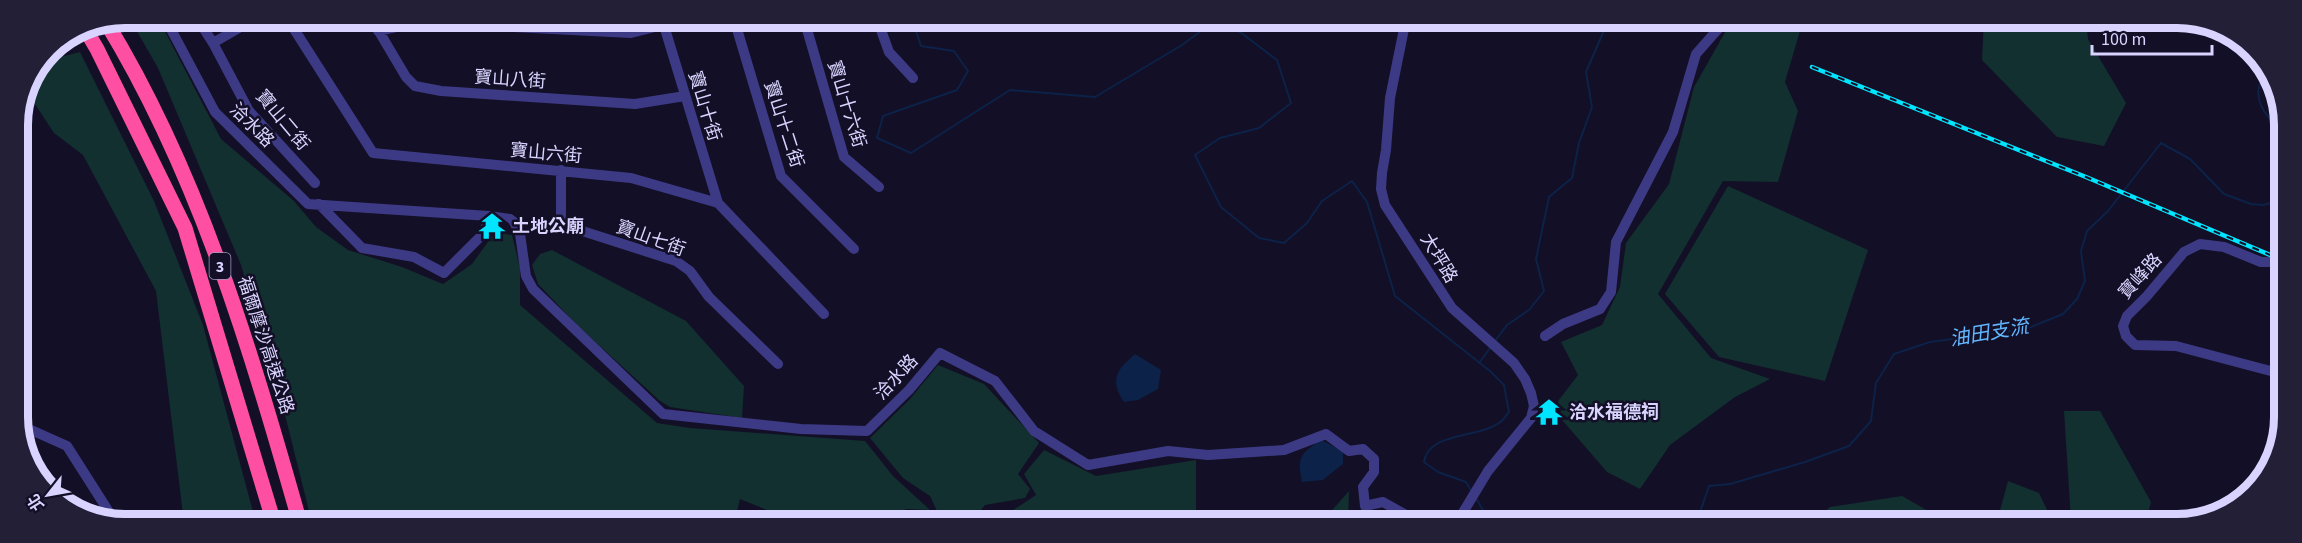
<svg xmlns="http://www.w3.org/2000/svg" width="2302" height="543" font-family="'Source Sans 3','Noto Sans TC',sans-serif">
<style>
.green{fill:#12302f}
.water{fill:#0c2248}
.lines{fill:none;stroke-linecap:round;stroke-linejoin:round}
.stream{stroke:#0c2248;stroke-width:2}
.minor{stroke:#3d3a85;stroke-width:10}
.highway{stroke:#ff4fa3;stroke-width:15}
.rail-casing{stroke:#00e5ff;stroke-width:4.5}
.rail{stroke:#130f26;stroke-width:2;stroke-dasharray:7;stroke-linecap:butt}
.labels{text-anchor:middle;stroke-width:5;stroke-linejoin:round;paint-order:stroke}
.shield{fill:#130f26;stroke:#9e99be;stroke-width:1.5}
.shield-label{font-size:16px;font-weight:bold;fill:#d9d4ff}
.street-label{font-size:18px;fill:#d9d4ff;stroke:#130f26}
.poi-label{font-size:18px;font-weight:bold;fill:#d9d4ff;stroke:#130f26;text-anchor:start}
.water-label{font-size:20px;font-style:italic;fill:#62b6ff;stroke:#130f26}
.rim{fill:none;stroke:#d9d4ff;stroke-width:8}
</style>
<rect width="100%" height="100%" fill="#130f26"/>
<path class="green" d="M138,18H158L221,139L294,201L316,227L348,250L402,267L443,284L472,264L495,232L512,235L520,268V305L657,423L690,428L865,441L893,476L930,510L907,509L887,515L885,524H794V521L740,499L734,524L312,523L282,403L241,265L158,68L131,21Z
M1732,20H1812L1800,31L1785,82L1798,111L1778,182L1723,181L1658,294L1711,358L1770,379L1735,397L1670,445L1640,489L1607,472L1563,421L1558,401L1578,375L1561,342L1602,325L1620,287L1626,243L1669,184L1694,87Z
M1984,20H2086L2088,39L2126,103L2104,146L2057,137L1982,60Z
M80,52L154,201L203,325L256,523H184L156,291L83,155L54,133L29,95L44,61Z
M1728,186L1868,250L1825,381L1719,357L1665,294Z
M552,250L686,321L744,386L742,418L670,407L660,401L579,327L538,284L532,265L540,254Z
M938,365L984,384L1039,443L1018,474L1030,489L1025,498L985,505L969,524H891L893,519H926L937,511L930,496L903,478L870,438L910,399Z
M2064,411H2100L2151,502L2145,525H1996L2008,481L2039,493L2050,516L2071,520Z
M1044,450L1096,476L1196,460V517L1204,524H985L1001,518L1036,495L1024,474Z
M1349,491L1348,524H1327V516Z
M1902,496L1953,525L1810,524L1830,507Z"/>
<path class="water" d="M1135,354L1161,370L1158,389L1138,400L1124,402C1109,380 1117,369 1135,354Z
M1321,440L1343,451V464L1323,480L1302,482C1297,457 1300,454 1321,440Z"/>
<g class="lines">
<path class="stream" d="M912,19L921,46L954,51L968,71L957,90L883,116L877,138L911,153L1010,90L1095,97L1182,45L1212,23L1240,32L1277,60L1291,103L1259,128L1220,138L1195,155L1221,207L1259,238L1284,243L1307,223L1322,201L1352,181L1367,202L1395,296L1490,371L1504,385L1509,412C1506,415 1503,421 1499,423C1479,438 1428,432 1424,462L1438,472L1466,482L1472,492
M2266,74C2249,94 2263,116 2282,129
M1495,341L1507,325L1529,310L1544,291L1536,259L1549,197L1572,178L1579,143L1592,107L1586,72L1609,19
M1479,363L1490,348
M1477,500L1491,524
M1696,524L1709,486L1730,484L1805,462L1849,446L1871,421L1876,383L1894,354L1930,342L2026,329L2063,314L2077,299L2085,281L2081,251L2087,231L2108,211L2161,143L2190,159L2224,194L2251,204L2263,205L2282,200"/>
<path class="minor" d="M165,18L215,112L308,204L489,216L510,219L514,222L520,234L526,276L533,289L663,414L801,429L867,431L909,390L940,353L995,381L1034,431L1088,465L1168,451L1208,455L1284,450L1326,434L1349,451L1363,449L1374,459V472L1363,487L1365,506L1383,502L1422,524
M197,18L213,43L256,18
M287,18L373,153L631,178L718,203L824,314
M371,18L406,77L415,86L441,91L635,104L685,96
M473,18L492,26L631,33L687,19
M662,19L718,203
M734,19L781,176L854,249
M804,19L844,157L879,187
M877,19L889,52L913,78
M1406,19L1390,98L1386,150L1382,173L1381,189L1385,205L1452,308L1514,363L1525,379L1531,393L1534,406L1531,418L1488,471L1456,524
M378,31L437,18
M213,43L249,111L315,183
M18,129L21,112
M561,170V219L573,228L676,261L690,271L709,297L778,364
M319,204L362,248L414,257L444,273L484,233L489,216
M2282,262H2261L2224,247L2200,244L2184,252L2147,296L2127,316L2123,326L2126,336L2135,345L2176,346L2282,374
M1545,336L1563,324L1600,309L1611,292L1616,242L1673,132L1696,54L1726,20
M20,425L67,446L116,523"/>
<path class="highway" d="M106,22C200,176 251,351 300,523
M84,27L97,49L185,228L274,523"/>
<defs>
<path id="rail" d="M1673,20L1690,25
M1812,67L2086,177L2282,260"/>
</defs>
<use href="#rail" class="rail-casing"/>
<use href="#rail" class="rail"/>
</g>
<defs>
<symbol id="temple-bare" viewBox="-9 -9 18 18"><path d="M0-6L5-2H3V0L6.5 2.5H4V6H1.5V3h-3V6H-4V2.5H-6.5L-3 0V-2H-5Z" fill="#00e5ff" stroke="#130f26" stroke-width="2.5" paint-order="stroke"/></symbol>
</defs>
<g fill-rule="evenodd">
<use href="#temple-bare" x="473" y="207" width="38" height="38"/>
<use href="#temple-bare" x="1530" y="393" width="38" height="38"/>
</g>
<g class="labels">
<rect class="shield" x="209.5" y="253" width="21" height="26" rx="4.5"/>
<g class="shield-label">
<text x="220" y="272">3</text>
</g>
<g class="street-label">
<text transform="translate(510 79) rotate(4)" y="6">寶山八街</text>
<text transform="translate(847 104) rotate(73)" y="6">寶山十六街</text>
<text transform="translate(705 106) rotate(73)" y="6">寶山十街</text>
<text transform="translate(283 120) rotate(50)" y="6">寶山二街</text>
<text transform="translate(784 124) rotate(72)" y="6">寶山十二街</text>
<text transform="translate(252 125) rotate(45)" y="6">洽水路</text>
<text transform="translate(546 153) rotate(5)" y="6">寶山六街</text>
<text transform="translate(651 238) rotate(20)" y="6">寶山七街</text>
<text transform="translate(1439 258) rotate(59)" y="6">大坪路</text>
<text transform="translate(2140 276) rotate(-48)" y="6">寶峰路</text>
<text transform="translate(266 345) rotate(72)" y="6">福爾摩沙高速公路</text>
<text transform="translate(896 377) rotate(-47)" y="6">洽水路</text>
</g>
<g class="poi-label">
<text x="512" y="232">土地公廟</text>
<text x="1569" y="418">洽水福德祠</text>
</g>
<g class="water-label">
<text transform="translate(1989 332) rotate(-10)" y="7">油田支流</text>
</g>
</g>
<path d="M0 0H2302V543H0ZM125 28H2177A97 97 0 0 1 2274 125V417A97 97 0 0 1 2177 514H125A97 97 0 0 1 28 417V125A97 97 0 0 1 125 28Z" fill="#231f37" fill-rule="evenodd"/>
<path class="rim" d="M125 28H2177A97 97 0 0 1 2274 125V417A97 97 0 0 1 2177 514H125A97 97 0 0 1 28 417V125A97 97 0 0 1 125 28Z"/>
<g transform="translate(48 495) rotate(239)" stroke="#130f26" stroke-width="4.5" paint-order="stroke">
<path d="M0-4.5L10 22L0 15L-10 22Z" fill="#d9d4ff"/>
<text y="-9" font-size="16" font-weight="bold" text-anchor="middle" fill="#d9d4ff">北</text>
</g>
<path d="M2092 45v9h120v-9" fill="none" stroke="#d9d4ff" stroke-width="3"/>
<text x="2101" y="45" font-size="18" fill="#d9d4ff" stroke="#130f26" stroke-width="4.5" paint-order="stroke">100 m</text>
</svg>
